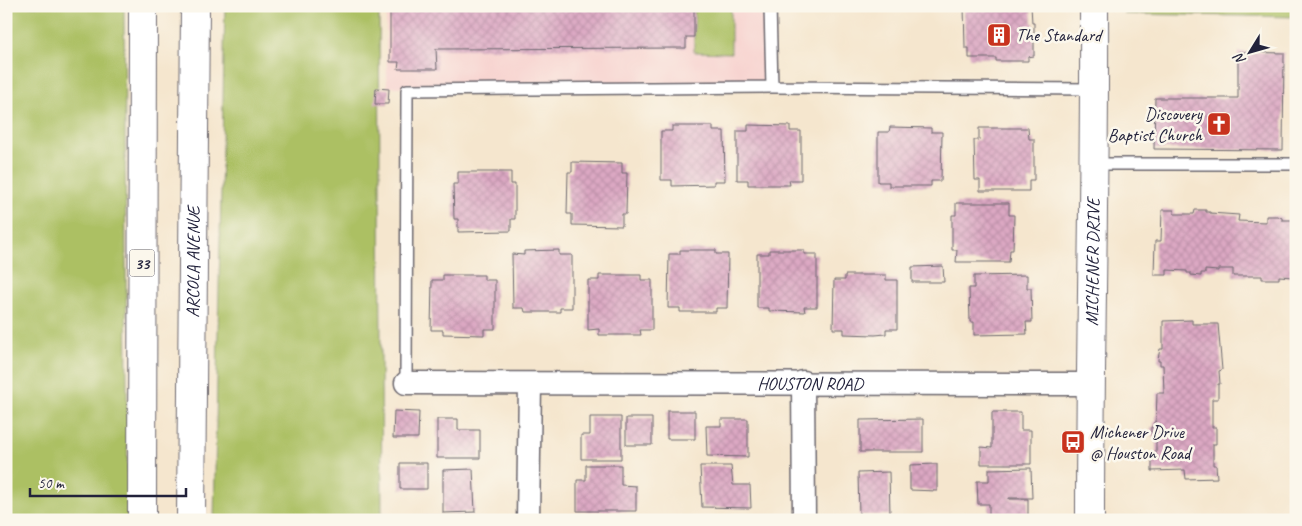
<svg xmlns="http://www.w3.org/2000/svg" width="1302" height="526" font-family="Caveat,sans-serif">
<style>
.built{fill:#f7d0cd}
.green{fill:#acc064;stroke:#677150}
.building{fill:url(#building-cross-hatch)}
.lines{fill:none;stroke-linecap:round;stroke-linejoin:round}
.service-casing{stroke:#6c676e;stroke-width:14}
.minor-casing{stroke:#6c676e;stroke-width:25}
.tertiary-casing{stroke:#6c676e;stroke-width:30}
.primary-casing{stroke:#6c676e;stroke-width:30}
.service{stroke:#fff;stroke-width:11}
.minor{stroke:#fff;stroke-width:22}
.tertiary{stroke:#fff;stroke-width:28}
.primary{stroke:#fff;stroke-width:28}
.labels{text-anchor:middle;stroke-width:5;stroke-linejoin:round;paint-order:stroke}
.shield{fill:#fbf7ec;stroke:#636270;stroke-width:1}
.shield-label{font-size:16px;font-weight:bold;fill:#22223b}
.poi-label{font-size:18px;fill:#22223b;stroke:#fbf7ec;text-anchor:start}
.street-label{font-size:18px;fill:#22223b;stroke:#fbf7ec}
</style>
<defs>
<pattern id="building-cross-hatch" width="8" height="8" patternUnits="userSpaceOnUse" patternTransform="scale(1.25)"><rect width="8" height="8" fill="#dca8c3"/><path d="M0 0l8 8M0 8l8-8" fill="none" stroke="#bc90a8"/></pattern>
</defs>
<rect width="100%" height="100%" fill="#fbf7ec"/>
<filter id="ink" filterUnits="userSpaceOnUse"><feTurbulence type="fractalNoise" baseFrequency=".02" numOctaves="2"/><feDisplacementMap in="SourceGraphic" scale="10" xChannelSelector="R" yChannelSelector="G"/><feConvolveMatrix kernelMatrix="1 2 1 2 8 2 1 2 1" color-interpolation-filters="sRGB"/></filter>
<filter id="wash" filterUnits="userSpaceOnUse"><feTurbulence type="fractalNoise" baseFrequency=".0096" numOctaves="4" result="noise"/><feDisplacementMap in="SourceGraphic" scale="20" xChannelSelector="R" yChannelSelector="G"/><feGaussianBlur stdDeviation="1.12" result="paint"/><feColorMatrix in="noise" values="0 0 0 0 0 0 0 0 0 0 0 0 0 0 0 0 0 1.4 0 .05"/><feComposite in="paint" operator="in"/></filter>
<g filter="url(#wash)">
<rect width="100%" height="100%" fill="#f5e6ce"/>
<path class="built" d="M386,6H769V84L387,87Z"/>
<path class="green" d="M6,6H124L128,520H6Z
M225,6H379L382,520H214Z
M694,6H731V53L694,52Z
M1125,6H1296V17L1125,14Z"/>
<g id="blocks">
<path class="building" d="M390,6H694V37H686V48L436,49L437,69H398L399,62H390Z
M964,6H1031L1032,23H1034V56L1028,57V61H996V58H969V48H965Z
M1238,52L1284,53L1283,150L1154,149L1155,98H1238Z
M376,88L389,89L388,104H375Z
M748,125L790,126V131H801V180H789L790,185H748V180H737V131H748Z
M672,126H713V131H724L725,181H714V185L672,186V180H661V131H672Z
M890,127L931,128V132H942L941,181H931V186H889V182H878V132H889Z
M979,128H1028L1029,139H1034V180H1029V191H980V180H975L974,140H979Z
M572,162L622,163V173H627L626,214H622V226L572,225V214H567L568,172H572Z
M458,172H511V184H515V219H511V231L458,232V219H454L453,184H458Z
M956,203H1009V215H1014L1013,250H1010L1009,262H956L957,250H952V215H956Z
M1162,210H1174V214H1194L1195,210H1206V212H1210V213L1239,215L1238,221L1266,222V216H1278L1282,218V220H1296V275H1293V277L1279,276V279H1262V276H1233V269H1218V271L1205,270V273H1201V276L1191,275V273H1187V271L1167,270V275H1154L1155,241H1161Z
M559,250V255H572V308H560V312H525L524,308H513L512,254L524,255V251Z
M680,250H716V254H728L727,308H716V312H680V308H668L669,254H680Z
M769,250H804V254H817V307H804L805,312L769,311V308H757V254H769Z
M943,266L944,282H912V267Z
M443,275H484V280H495V329H484V335L443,334V330H431L432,280H443Z
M599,275H641V280H652V330H640L641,335H599V329L588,330V280H599Z
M845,275H886V280H897V329H886V334L875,335L844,334V329H833L834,280H845Z
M1027,275V288H1031L1032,322H1026L1027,334L974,335V322H970L969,288H974V276Z
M1192,320V324H1218L1222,370L1219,371L1220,384H1218V399H1212V427H1216V444H1213V465H1216L1217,478L1186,479L1185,470L1152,471V458H1156V437H1153V433H1151V427H1154V422H1156L1157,393H1164L1163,365H1160V361H1158V359L1160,349H1163V321Z
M394,411L419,412L418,438H393Z
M667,411H695V439H667Z
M992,412H1021V430H1031V464H981V447L992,448Z
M590,417H621V459H581V435H590Z
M626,418H652V445H626Z
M437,419H458V430H480V458H437Z
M721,419H748V457L707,456L706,426H721Z
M923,419V452H860V420Z
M400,463H427V489H400Z
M937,464V491L910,490V465Z
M586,465H621V485L636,486V511H577V480H586Z
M700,466H731L733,485H750L751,508L702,507Z
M1031,468L1032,498H1009V499H1028V520H989V504H978L977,481H989V469Z
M473,469L475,512L443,513V470Z
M889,472L890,515H859L858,473Z
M423,516H473V520H423Z
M632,517V520H602V518Z
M669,518H701V520H669Z"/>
</g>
</g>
<g filter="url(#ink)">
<use href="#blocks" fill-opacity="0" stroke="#6c676e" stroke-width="1"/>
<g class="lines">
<defs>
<path id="service" d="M770,6L772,87
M1094,164H1296
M406,383L407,90L772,87L1094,89"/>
<g id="minor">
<path d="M803,382L804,520"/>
<path id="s1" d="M406,383L1090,384"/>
<path d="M528,520L530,384"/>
</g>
<g id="tertiary">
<path id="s2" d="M1090,520C1090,349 1095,177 1094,6"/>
</g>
<g id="primary">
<path d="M142,520L143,6"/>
<path id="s3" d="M191,520L195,6"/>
</g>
</defs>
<use href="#service" class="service-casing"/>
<use href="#minor" class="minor-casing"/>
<use href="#tertiary" class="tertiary-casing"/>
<use href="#primary" class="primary-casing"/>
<use href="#service" class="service"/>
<use href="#minor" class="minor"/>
<use href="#tertiary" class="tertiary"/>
<use href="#primary" class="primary"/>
</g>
</g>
<defs>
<symbol id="building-square" viewBox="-11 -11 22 22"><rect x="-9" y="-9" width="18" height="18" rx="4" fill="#c8321e" stroke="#fbf7ec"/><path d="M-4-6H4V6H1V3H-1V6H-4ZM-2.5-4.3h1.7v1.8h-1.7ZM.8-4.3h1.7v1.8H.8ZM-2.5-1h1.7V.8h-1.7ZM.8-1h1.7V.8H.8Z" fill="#fff"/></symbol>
<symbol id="church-square" viewBox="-11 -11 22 22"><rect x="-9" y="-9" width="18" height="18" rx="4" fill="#c8321e" stroke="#fbf7ec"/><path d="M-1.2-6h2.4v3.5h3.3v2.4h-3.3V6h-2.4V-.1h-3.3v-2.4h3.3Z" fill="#fff"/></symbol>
<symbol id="bus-square" viewBox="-11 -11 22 22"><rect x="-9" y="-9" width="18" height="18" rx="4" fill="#c8321e" stroke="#fbf7ec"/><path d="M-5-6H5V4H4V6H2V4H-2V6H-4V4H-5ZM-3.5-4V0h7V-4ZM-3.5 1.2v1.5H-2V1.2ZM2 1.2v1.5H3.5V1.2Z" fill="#fff"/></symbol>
</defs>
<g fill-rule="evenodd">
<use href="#building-square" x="985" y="21" width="28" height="28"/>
<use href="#church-square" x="1205" y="110" width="28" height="28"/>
<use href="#bus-square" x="1059" y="428" width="28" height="28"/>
</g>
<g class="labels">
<rect class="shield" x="129.5" y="249.5" width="25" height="27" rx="4"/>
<g class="shield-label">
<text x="142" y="269">33</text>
</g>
<g class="poi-label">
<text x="1016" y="41">The Standard</text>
<text x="1202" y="120" text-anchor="end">Discovery<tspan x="1202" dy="21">Baptist Church</tspan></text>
<text x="1090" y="438">Michener Drive<tspan x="1090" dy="21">@ Houston Road</tspan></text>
</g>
<g class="street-label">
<text dy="6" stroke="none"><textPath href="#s3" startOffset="258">ARCOLA AVENUE</textPath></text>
<text dy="6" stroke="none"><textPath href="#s2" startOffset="258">MICHENER DRIVE</textPath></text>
<text dy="6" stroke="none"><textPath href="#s1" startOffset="404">HOUSTON ROAD</textPath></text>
</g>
</g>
<rect width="1302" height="526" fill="none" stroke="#fbf7ec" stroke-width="25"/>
<g transform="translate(1250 52) rotate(233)" stroke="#fbf7ec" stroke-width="4" paint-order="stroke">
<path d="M0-4L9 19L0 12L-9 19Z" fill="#22223b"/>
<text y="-8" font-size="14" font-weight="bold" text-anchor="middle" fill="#22223b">N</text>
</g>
<path d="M30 488v8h156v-8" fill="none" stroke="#22223b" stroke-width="2.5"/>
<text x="38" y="488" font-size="15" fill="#22223b" stroke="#fbf7ec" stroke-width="4" paint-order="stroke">50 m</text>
</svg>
